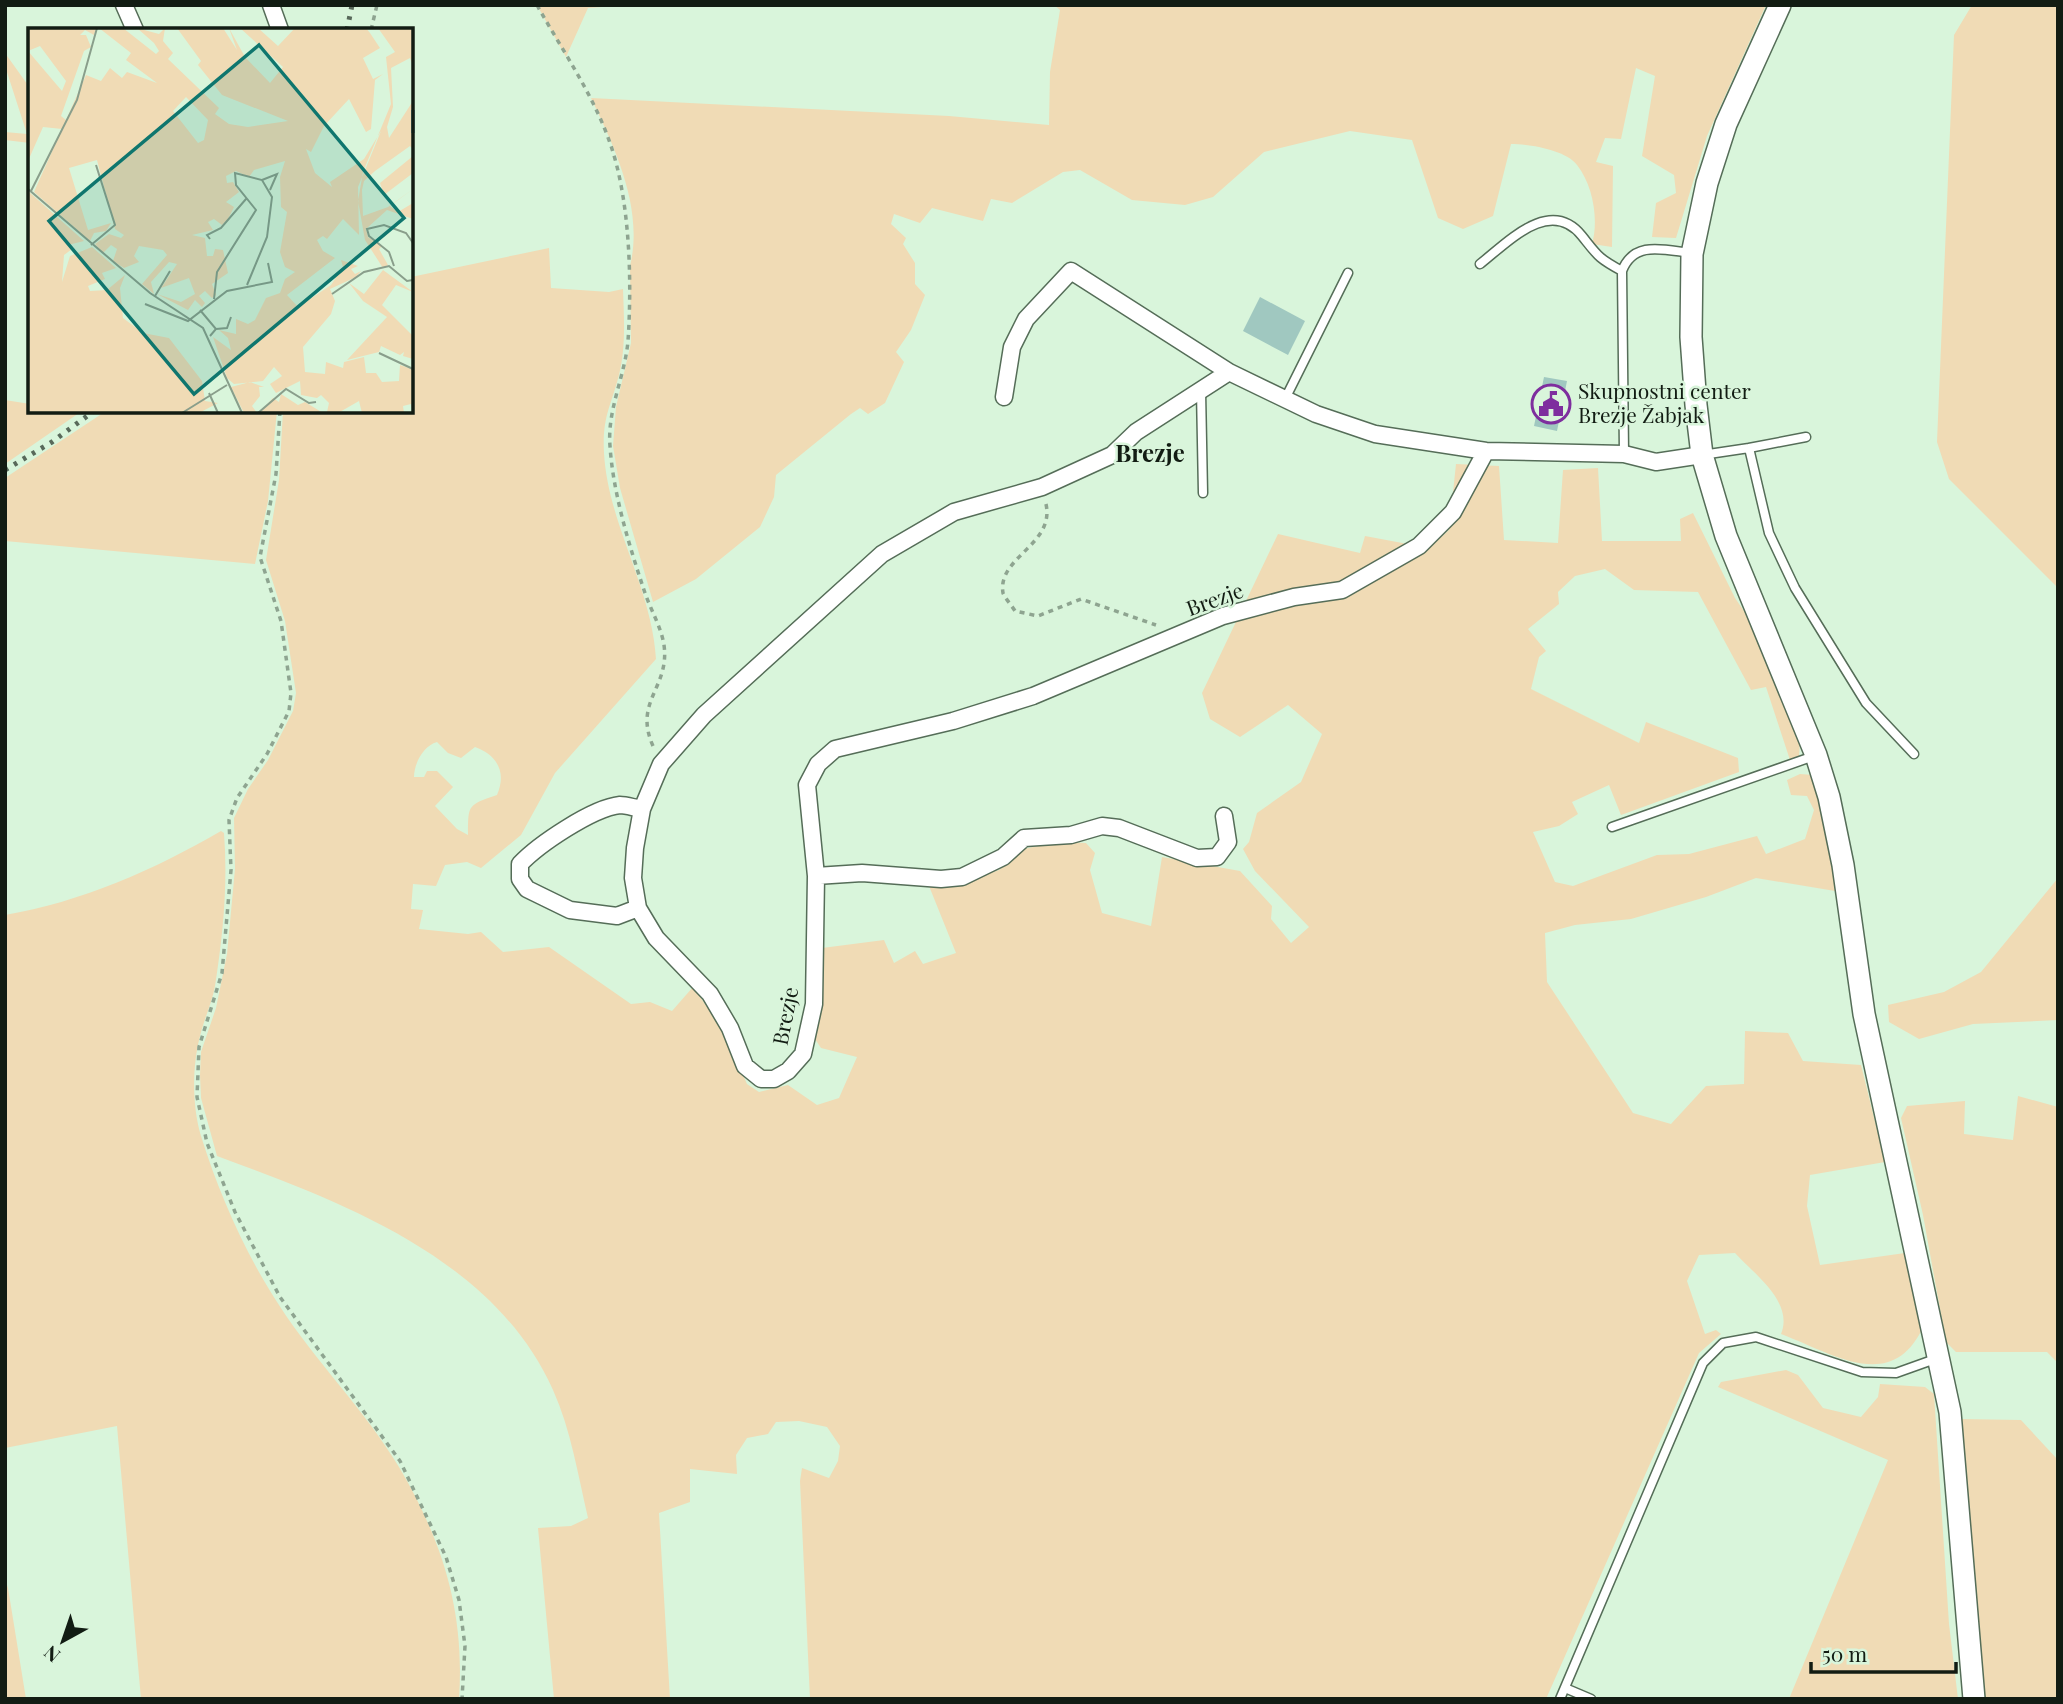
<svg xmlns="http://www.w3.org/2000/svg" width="2063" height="1704" font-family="'Playfair Display',serif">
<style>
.green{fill:#f0dbb5;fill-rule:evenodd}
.building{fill:#a0c8c0}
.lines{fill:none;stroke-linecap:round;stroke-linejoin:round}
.lane-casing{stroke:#556d58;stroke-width:11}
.street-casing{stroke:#556d58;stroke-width:19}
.secondary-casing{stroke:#556d58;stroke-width:24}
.path{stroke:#8ea490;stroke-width:3.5;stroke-dasharray:5 5;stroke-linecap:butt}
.lane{stroke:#fff;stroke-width:8}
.street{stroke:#fff;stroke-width:16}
.secondary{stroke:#fff;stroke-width:21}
.rail{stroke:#58695a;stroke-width:5;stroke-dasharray:3.5 7;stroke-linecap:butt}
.labels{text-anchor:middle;stroke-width:5;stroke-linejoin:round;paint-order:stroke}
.poi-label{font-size:21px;fill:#121c13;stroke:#d9f5db;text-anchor:start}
.street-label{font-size:21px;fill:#121c13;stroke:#d9f5db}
.quarter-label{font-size:24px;font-weight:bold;fill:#121c13;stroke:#d9f5db}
.inset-river{fill:none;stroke:#579baa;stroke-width:3.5}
.inset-road{fill:none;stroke:#899e8b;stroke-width:2}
.view{fill:#0f766e;fill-opacity:0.15;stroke:#0f766e;stroke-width:3.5}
.inset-edge{fill:none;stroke:#121c13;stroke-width:3.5}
</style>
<rect width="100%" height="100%" fill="#d9f5db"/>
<path class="green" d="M537,5H630L588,8L566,57Z
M1054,5H1766L1707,136L1676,238L1652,237L1656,203L1676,193L1674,175L1642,156L1655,76L1636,68L1621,139L1605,138L1596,162L1613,166L1612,247L1592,244C1599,220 1593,185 1577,165C1566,150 1529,144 1511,144L1493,216L1463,229L1438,218L1412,140L1350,131L1264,152L1213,197L1185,205L1132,200L1080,170L1063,172L1012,203L991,199L983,221L932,208L920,223L894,214L891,224L906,238L903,244L915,263V284L925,295L911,330L896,352L904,362L885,403L868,414L860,408L851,414L776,475L774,497L760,527L696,579L653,602L620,488L613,446L616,407L631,343L630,266C644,209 615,148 591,98L949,116L1049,125L1050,72L1060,10Z
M1972,5H2058V588L1949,479L1937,442L1954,35Z
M5,53L30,88V143L5,140V132L27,134L5,66Z
M549,248L551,288L609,292L623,289C624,318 626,347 619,375C611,406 602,417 604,453C608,524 652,588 656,659L555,773L521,835L481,868L467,862L445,865L436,886L413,884L411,909L423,910L419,929L468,934L481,932L503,952L549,947L631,1004L650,1002L672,1011L693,987L722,1028L747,1084L759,1092L788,1085L817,1105L839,1098L857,1057L821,1048L813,1036L822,948L884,940L894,963L915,951L923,964L956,953L929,886L967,881L999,870L1023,849L1058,842L1086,843L1095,853L1090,870L1102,913L1151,926L1162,857L1240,871L1272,906L1271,919L1291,943L1309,927L1255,871L1243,849L1249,842L1257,813L1301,782L1322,734L1288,705L1240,737L1210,719L1202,693L1278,534L1360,553L1365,536L1429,548L1449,530L1456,464L1499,466L1504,540L1558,543L1563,470L1598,468L1602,541H1681L1680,519L1693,513L1735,598L1757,630L1800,741L1799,757L1790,760L1766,687L1751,690L1698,592L1634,590L1605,569L1575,576L1558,592L1559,604L1528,629L1546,651L1539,657L1531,689L1639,743L1646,722L1738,758L1739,772L1621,815L1609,785L1572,802L1578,814L1559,826L1533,832L1555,882L1573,886L1657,855L1689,854L1757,836L1766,854L1805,839L1814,810L1807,796L1791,795L1787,780L1800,774L1813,775L1828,833L1835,891L1756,878L1706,897L1631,919L1575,925L1545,933L1547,982L1633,1113L1671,1124L1706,1086L1744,1084L1745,1031L1788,1033L1803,1061L1861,1065L1885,1162L1810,1175L1807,1206L1820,1265L1905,1253L1914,1299L1924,1325C1893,1395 1834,1354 1781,1334C1794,1302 1755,1275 1735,1253L1699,1255L1687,1281L1705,1334L1716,1330L1721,1334L1699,1353L1546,1699H810L800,1481L802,1468L829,1478L838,1461L840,1446L827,1427L799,1421L776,1422L768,1434L747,1438L736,1455L737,1474L690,1469V1502L659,1513L670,1699H554L538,1528L571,1526L588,1518C578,1475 571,1430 553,1390C494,1258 342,1202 217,1156L201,1098L200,1075L201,1052L216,1008L227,954L235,869L234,818L248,789L268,760L293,711L296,693L285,621L266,560L279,480L283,411H411V277ZM437,742L448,753L461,758L475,747C497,755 507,772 497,795C468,805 468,804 468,835L457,829L435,806L453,787L437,771H427L424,777H414C414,764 423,746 437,742Z
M5,400L30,404V411H82L5,464Z
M106,411H277L268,501L255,564L5,541V478Z
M221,831L224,833C228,884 223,935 215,986C212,1003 204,1019 200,1036C192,1067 192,1106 201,1136C219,1194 246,1255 279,1305C315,1361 364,1409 399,1467C443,1542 465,1612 459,1699H141L117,1426L5,1448V915C81,902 154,870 221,831Z
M2058,878V1020L1973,1024L1919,1039L1889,1022L1888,1005L1944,992L1981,972Z
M2018,1096L2058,1107V1363L2047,1352H1956L1946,1342L1923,1215L1901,1118L1907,1106L1965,1101L1964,1134L2013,1140Z
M1786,1370L1798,1375L1823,1408L1861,1417L1878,1397L1880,1384L1925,1387L1934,1394L1949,1624L1958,1699H1789L1888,1460L1718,1387L1721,1382Z
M1959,1419L2021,1420L2058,1460V1699H1979Z
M5,1579L8,1588L26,1699H5Z"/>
<path class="building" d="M1260,297L1305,321L1288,355L1243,331Z
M1544,377L1567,381L1557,431L1534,426Z"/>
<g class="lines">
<defs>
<path id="lane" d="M1480,264C1507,243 1550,196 1582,236C1598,256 1598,258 1622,271
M1201,391L1203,493
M1285,399L1348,273
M1749,448L1806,437
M1624,454L1622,271C1634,240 1664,250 1691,253
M1702,455L1749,448L1769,533L1795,588L1866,703L1914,754
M1612,827L1814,756
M1565,1688L1591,1699
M1560,1699L1703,1363L1723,1343L1756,1337L1862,1372L1896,1373L1938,1358"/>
<path id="street" d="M124,5L135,30
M271,5L280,30
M1229,372L1136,432L1112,455L1042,487L954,512L882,554L704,715L661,764L642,809L635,848L633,878L638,908L656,938L710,994L730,1028L745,1066L761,1079H774L788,1071L803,1054L814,1004L816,876L807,785L818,764L835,749L953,721L1033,696L1223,616L1294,597L1342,590L1419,546L1453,512L1486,451
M1004,397L1012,347L1026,319L1071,271L1229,372L1316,414L1375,434L1486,451L1624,454L1656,462L1702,455
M816,876L862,873L941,879L962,877L1003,857L1024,838L1071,835L1102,826L1119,828L1197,858L1217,857L1228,842L1224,816
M638,908L617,916L570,910L527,889L520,879V864C538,845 592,808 620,805C626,805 635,808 642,809"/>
<path id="secondary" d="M1780,5L1726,124L1707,183L1692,254L1691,337L1696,405L1702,455L1726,536L1816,755L1829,797L1843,865L1864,1014L1950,1412L1974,1699"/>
</defs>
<use href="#lane" class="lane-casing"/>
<use href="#street" class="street-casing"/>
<use href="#secondary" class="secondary-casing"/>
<path class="path" d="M537,5C562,50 595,97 611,146C630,202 632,282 628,341C625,376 607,410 610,446C613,493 629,545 644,590C650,609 661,626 664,645C670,688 633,701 653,746
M371,30L377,5
M280,411L276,474L260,557L281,621L291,693L289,711L267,754L237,798L229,820L231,870L222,973L199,1047L197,1097L207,1143L235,1212L280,1297L400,1461L446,1557L459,1600L465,1646L462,1699
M1046,504C1055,545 997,557 1003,593C1005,598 1012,606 1015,611L1038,616L1081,599L1156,625"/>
<use href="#lane" class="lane"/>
<use href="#street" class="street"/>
<use href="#secondary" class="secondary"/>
<path class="rail" d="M347,30L352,5
M5,470L52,442L94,411"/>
</g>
<defs>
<symbol id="civic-ring" viewBox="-11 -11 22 22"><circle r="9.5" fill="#d9f5db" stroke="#7e2e9e" stroke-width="1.5"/><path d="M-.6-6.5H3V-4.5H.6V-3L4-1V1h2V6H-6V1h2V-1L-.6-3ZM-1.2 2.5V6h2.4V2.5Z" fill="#7e2e9e"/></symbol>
</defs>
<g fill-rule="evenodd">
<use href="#civic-ring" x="1529" y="382" width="44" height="44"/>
</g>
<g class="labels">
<g class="poi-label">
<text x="1578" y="399">Skupnostni center<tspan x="1578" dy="24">Brezje Žabjak</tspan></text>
</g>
<g class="street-label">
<text transform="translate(1215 600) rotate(-20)" y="7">Brezje</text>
<text transform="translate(786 1016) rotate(-79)" y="7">Brezje</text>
</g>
<g class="quarter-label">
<text x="1150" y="462">Brezje</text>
</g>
</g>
<g transform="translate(28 28)">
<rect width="385" height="385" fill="#d9f5db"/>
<path d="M0,0H68L66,7L57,2L52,7H58L63,19L56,23L33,88L38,92L34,101L15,99L0,133ZM12,18L38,53L34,63L0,23ZM71,0H95L128,26L131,23L126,15L109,0L131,6L137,0L135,13L145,25L140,31L191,80L187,86L201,96L220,99L260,93L194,67L170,37L173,33L149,0H195L209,22L201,0L217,29L242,55L255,39L212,0H230L250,18L267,0H338L342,5L352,20L335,30L345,51L355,46L347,52L343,101L338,104L321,71L296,98L283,124L278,121L287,145L304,159L302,154L336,131L353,103L330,159L331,207L315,191L299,211L295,208L289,212L295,223L307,230L259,267L270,279L303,257L315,239L313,232L330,238L323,241L327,246L333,243L328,249L302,261L307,273L303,286L275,319L277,344L297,346L298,334L315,340L316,334L336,329L338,345H348L354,354L371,353L372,337L384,341L385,385L383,376L375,378L376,385H334L331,373L310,385H231L245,370L251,374L253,366L270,377L277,374L295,385L299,384L301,375L293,367L289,370L273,367L272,353L248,365L242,356L254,348L246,339L235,353L206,356L199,350L185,309L203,322L200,310L191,302L208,306V291L220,296L227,292L238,270L252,265L257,251L267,244L257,239L252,224L259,184L253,179L252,149L257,133L226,142L221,149L208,143L198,148L199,155L205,154L211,164L198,174L206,179L200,191L194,197L186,191L180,194L185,202L164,207L177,210L179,228H185L187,221L195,222L200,245L184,256L188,267L184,270L177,263L171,268L177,275L174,279L167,272L160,282L129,266L153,274L167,266L161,250L133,260L149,236L141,234L123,254L126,266L114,256L139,227L135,222L111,218L106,228L111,234L96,240L85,233L89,221L83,217L75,225L67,216L81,206L93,210L96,207L87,201L69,132L41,140L60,202L83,195L78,203L66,205L62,213L6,164L58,47L73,53L82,40L94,50L99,44L129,55L98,32L103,25ZM158,69L180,92L176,112L170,115L145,83ZM350,0H385V38L382,30L363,40L365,79L359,99L361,110L385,73V122L382,118L347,143L336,153L334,162L335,188L360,179L385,161L362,178L370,184L385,175V191L359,182L338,201L340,209L354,218L351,221L360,237L355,240L337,212L330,173L335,144L363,76L358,29L367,24ZM385,128V145L356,167L352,155ZM0,163L56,213L40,217L44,221L36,227L34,254L42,228L64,219L88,240L74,245L77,251L60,258L62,263L79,262L97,247L92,260L95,290L115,305L141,310L174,353L177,373L190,375L171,385H0ZM355,242L385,264L368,257L354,277L385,308V326L380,324L385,326V340V331L375,328L376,324L372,327L353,318L351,324L319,332L359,289L335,273L321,255L336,266ZM222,354L236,359H231L232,368L224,378L229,385H216L203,359Z" fill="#f0dbb5" fill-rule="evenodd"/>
<path class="inset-river" d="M385,82V105"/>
<path class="inset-road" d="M234,152L249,146L242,162M0,161L122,265L175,300L214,385M3,163L49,72L69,0M182,211L179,207L193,200L218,171M63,217L87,197L68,137M366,238L361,224L341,208L339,201L356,197L378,205L385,215M304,266L336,244L361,238L379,253L385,252M127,268L142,243M186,271L189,244L228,182L208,157L207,145L234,152L244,169L239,209L219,257M117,276L160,293L199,263L244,254L240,235M172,282L188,301L182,308M188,301L199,300L203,289M351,325L385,341M181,365L190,385M154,385L199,357M230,385L258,361L281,375L288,374"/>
<path class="view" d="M231,17L376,190L166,366L21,193Z"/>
<rect width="385" height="385" class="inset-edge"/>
</g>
<rect width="2063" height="1704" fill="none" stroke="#121c13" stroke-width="14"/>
<g transform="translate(63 1641) rotate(220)" stroke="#d9f5db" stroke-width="5" paint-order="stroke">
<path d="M0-5L12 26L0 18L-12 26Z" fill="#121c13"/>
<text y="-10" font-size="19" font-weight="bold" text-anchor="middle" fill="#121c13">N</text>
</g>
<path d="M1811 1662v10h145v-10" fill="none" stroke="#121c13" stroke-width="3.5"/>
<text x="1822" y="1662" font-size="21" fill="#121c13" stroke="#d9f5db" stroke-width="5" paint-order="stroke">50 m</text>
</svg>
